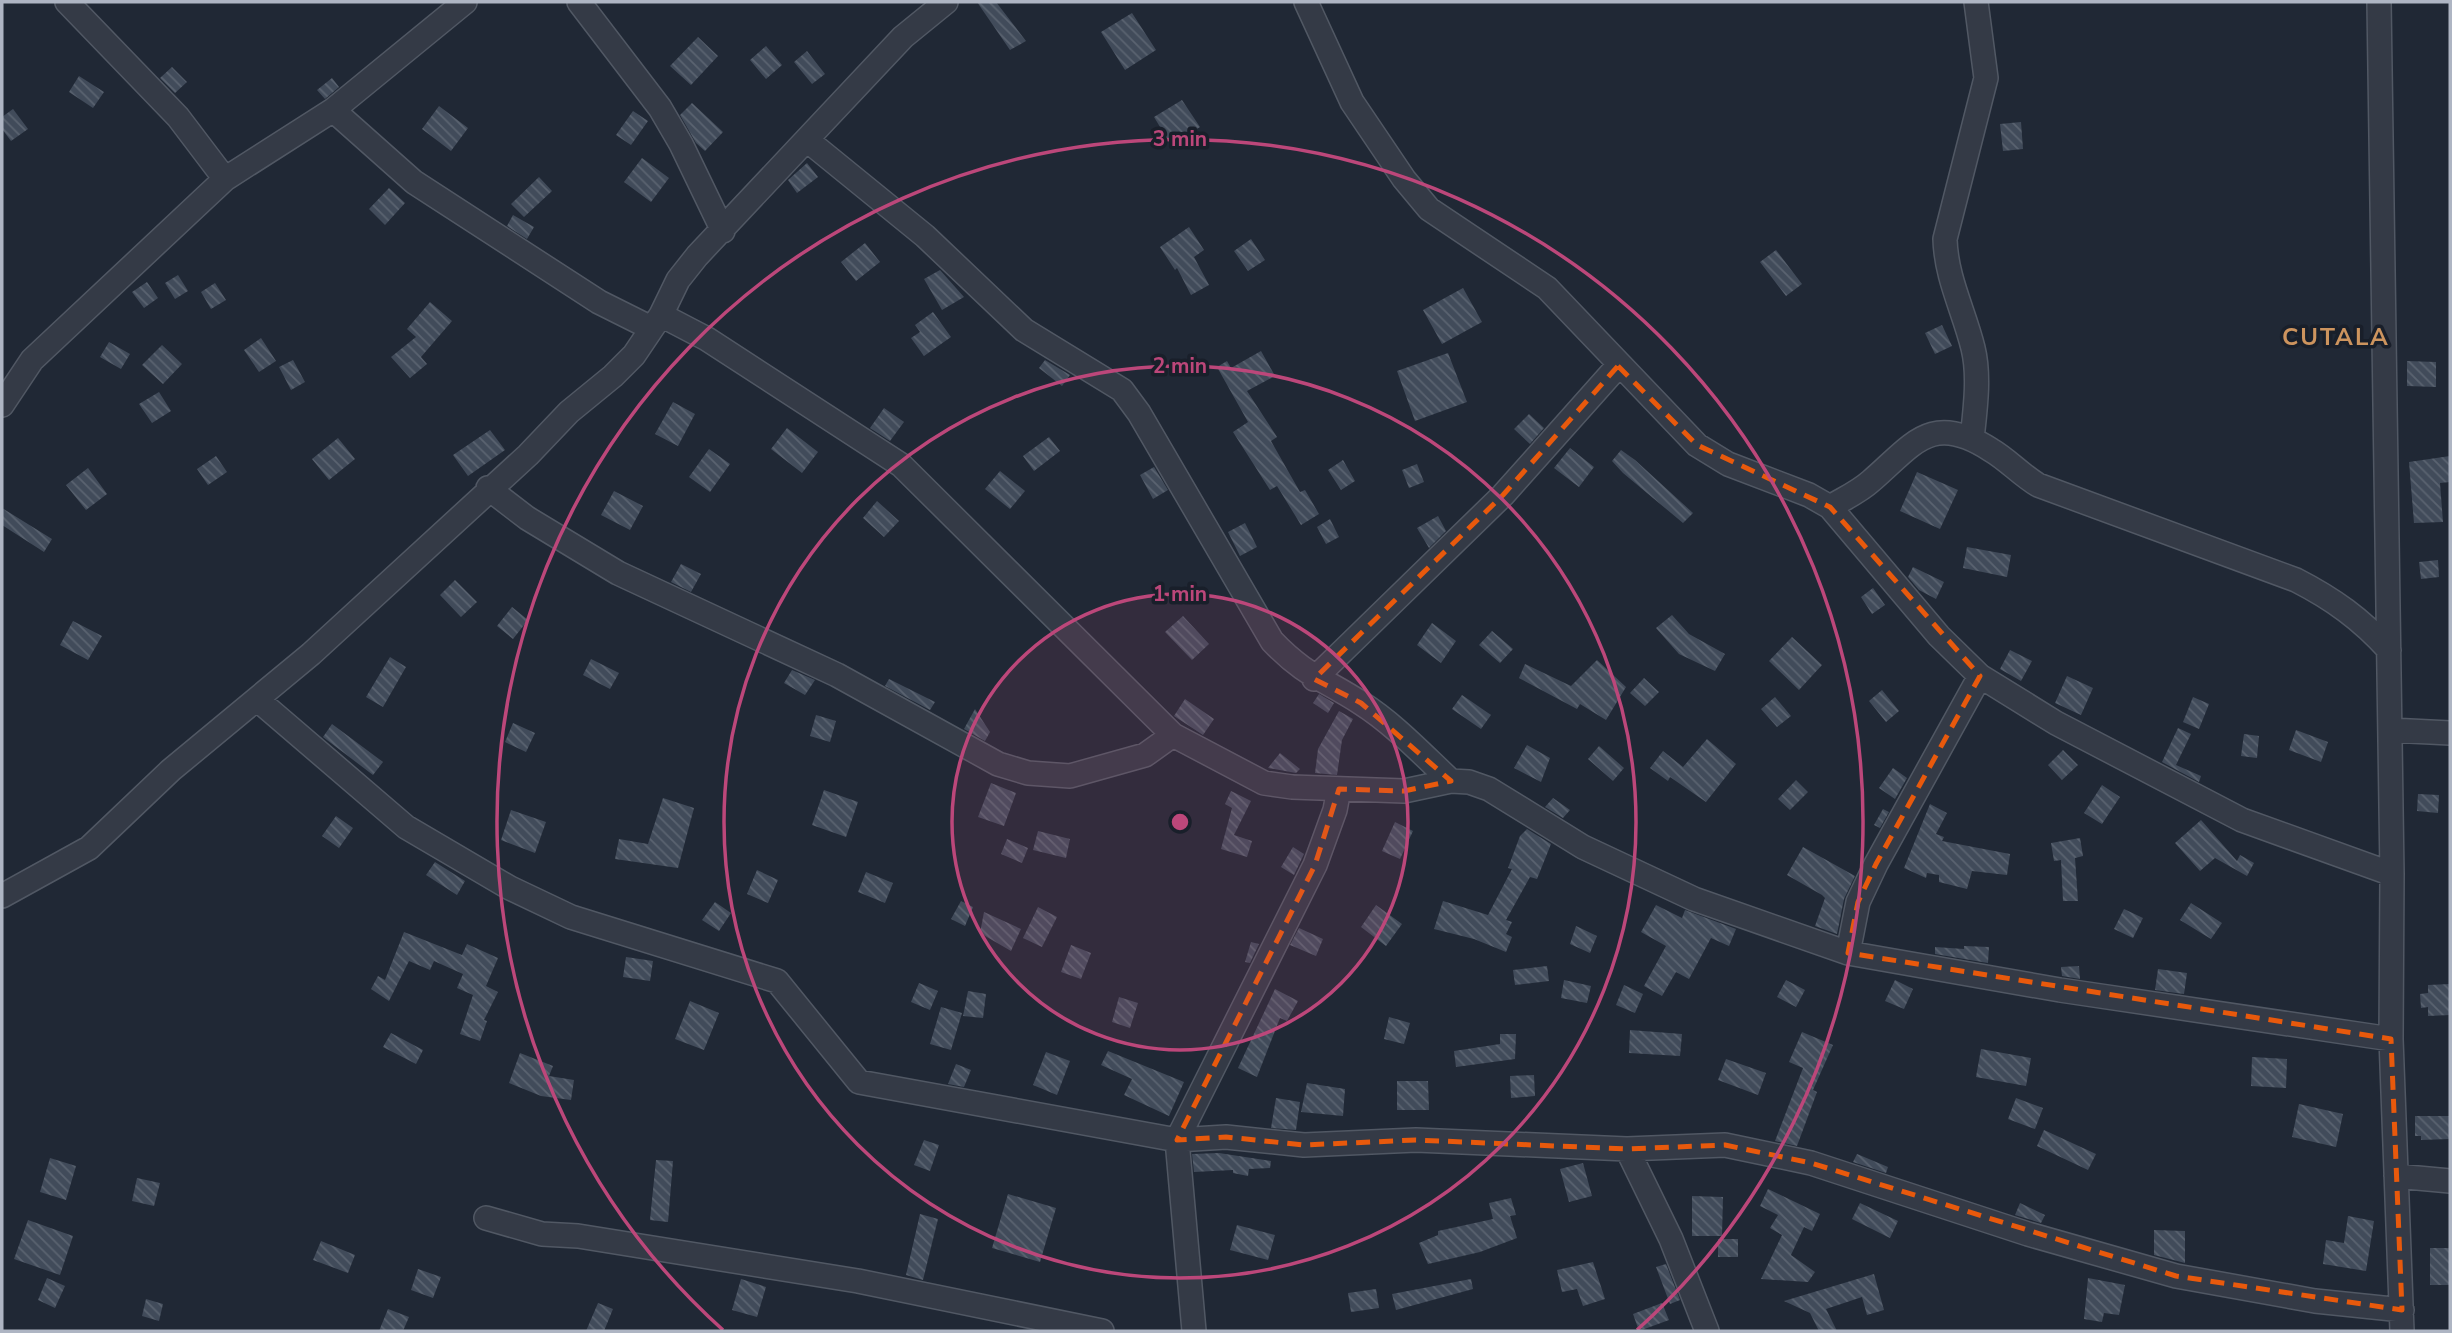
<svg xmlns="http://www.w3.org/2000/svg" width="2452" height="1333" font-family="'Nunito Sans',sans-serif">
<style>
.building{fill:url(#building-back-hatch)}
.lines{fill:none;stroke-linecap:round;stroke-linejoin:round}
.minor-casing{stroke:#515864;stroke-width:26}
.minor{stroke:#343a46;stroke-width:23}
.marked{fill:none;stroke:#e8590c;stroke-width:5;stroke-dasharray:14 9;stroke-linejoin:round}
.ring{fill:none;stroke:#bc477a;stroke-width:3.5}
.labels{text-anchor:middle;stroke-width:7;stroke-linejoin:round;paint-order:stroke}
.district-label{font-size:24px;font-weight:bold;letter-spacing:2px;fill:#cd945e;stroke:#191f2a}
.centre{fill:#bc477a;stroke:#191f2a;stroke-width:3.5}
.ring-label{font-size:21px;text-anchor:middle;font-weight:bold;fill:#bc477a;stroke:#191f2a;stroke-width:7;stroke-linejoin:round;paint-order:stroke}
</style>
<defs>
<pattern id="building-back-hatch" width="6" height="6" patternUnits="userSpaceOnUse" patternTransform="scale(1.75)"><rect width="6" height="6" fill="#414b5a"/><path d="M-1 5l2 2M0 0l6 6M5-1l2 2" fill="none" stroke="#5a6370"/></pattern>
</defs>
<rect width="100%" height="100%" fill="#202835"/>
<path class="building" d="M977,2H996L1026,41L1010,50Z
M1132,13L1156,50L1125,70L1101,32Z
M698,37L718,56L691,85L670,66Z
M766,46L782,65L766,79L750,60Z
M807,51L825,74L812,84L794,62Z
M172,67L187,82L175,93L160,78Z
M79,76L104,92L93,108L69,92Z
M332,78L339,87L325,99L317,90Z
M1182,100L1200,127L1171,145L1154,117Z
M692,103L723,132L705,151L696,143L680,115Z
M439,106L468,128L451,151L422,129Z
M13,109L28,129L11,141L2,129V117Z
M633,111L648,121L631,145L616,135Z
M2021,122L2023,149L2003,151L2000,124Z
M642,158L669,178L651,202L624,182Z
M807,163L818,177L797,193L788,180Z
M539,177L552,191L524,217L511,204Z
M389,188L405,203L385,225L369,209Z
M513,215L534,227L527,239L507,226Z
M1189,227L1204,250L1194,257L1209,285L1191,295L1177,268L1175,270L1160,247Z
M1251,239L1265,260L1248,271L1234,251Z
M865,243L880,262L856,281L841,262Z
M1776,250L1802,284L1786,296L1760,262Z
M940,270L964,297L942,310L924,279Z
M178,275L188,291L175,299L165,283Z
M147,282L158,298L144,308L132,292Z
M215,283L226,300L211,309L201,292Z
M1463,288L1482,322L1442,344L1423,310Z
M430,302L452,321L421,357L427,364L410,378L391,357L416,337L407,329Z
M933,312L951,337L924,356L911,338L920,332L915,325Z
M1942,325L1952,346L1935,354L1925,333Z
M261,338L276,361L259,372L244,350Z
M109,342L130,354L121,369L100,357Z
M162,345L182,364L163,384L142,365Z
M1261,351L1275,376L1247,391L1277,437L1271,441L1300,492L1305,490L1319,514L1301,525L1277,486L1270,490L1233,432L1248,422L1217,367L1227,361L1231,368Z
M1448,353L1467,402L1415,421L1397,371Z
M293,360L305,382L291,390L279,367Z
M1045,360L1070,375L1062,386L1039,368Z
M2407,361L2436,362V387L2407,386Z
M159,392L171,411L152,423L139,404Z
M673,402L695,414L678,446L655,434Z
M884,408L904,422L890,441L870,428Z
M1529,414L1544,428L1530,444L1514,429Z
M787,428L818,452L802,473L771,449Z
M490,430L505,450L468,476L453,455Z
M1049,437L1060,451L1034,471L1023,456Z
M338,438L355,459L329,480L312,459Z
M1570,448L1594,467L1579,487L1554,468Z
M709,449L730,464L710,492L689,477Z
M1621,450L1635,460L1693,513L1683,523L1623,473L1612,461Z
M216,456L227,472L208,485L197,469Z
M2450,456V482L2440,483L2443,522L2414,523L2409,462Z
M1343,460L1355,481L1341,490L1328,470Z
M1417,464L1424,482L1409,488L1402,470Z
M1154,467L1168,490L1153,499L1140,475Z
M88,468L107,494L86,510L66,485Z
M1000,471L1025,491L1010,509L985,489Z
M1917,472L1958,490L1940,529L1900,511Z
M614,491L643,506L630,530L601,515Z
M877,501L899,521L884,537L863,518Z
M2,508L52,539L44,552L2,525Z
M1438,516L1446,531L1429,548L1417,528Z
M1330,519L1339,537L1326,544L1317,527Z
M1245,523L1257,547L1240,556L1228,532Z
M1967,547L2011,555L2007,577L1963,568Z
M2438,560L2439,577L2421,579L2419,562Z
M681,564L701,574L691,592L671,582Z
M1913,567L1944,582L1936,599L1919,590L1908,577Z
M455,580L477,602L461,617L440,595Z
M1873,588L1885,605L1872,614L1861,597Z
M512,607L528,620L513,639L497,626Z
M1672,615L1689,634L1725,654L1715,671L1679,654L1656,628Z
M1183,616L1209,644L1192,660L1165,632Z
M73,621L102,636L88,660L60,645Z
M1432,623L1456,641L1441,663L1417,645Z
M1492,631L1513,649L1500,663L1479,645Z
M1792,637L1822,665L1799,690L1769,661Z
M2010,650L2032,661L2021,681L2000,669Z
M390,657L406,667L383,707L366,697Z
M591,659L619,673L610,689L583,675Z
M1597,660L1626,687L1606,720L1580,704L1577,709L1519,678L1525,664L1571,686Z
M792,670L815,680L805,695L784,683Z
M2067,676L2093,688L2081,715L2055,703Z
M1644,678L1659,692L1645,706L1630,693Z
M889,679L935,702L930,710L885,686Z
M1882,690L1899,711L1886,722L1869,701Z
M1319,694L1334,703L1328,713L1313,703Z
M1462,695L1491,715L1481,729L1452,709Z
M1775,697L1791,716L1777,727L1761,709Z
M2193,697L2209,704L2199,729L2183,722Z
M1185,699L1214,719L1203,735L1174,716Z
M975,709L990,732L985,741L964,729Z
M1339,711L1353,719L1342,740L1337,775L1315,773L1318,749Z
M816,715L836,721L830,742L810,736Z
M513,723L535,733L526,752L505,742Z
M332,724L383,762L373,775L323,737Z
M2178,728L2191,734L2176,765L2201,776L2199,782L2162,762Z
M2296,730L2328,742L2321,762L2289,750Z
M2244,734L2259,736L2257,758L2241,756Z
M1707,739L1736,764L1706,802L1670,777L1668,781L1650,768L1663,751L1683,767Z
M1527,745L1550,758L1541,782L1514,768Z
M1599,746L1624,768L1613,781L1588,759Z
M2063,750L2078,765L2062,780L2048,765Z
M1280,753L1300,769L1296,773L1268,768Z
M1893,768L1907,778L1895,799L1879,788Z
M1796,780L1808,792L1790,810L1778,799Z
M991,783L1016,793L1004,826L978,817Z
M2102,785L2120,797L2102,824L2084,813Z
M824,790L858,802L846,837L812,825Z
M1231,791L1251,801L1234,835L1252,841L1247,857L1221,849L1232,808L1225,804Z
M2418,794L2439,795L2438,813L2417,811Z
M663,798L694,808L678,868L615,859L619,839L648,844Z
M1553,798L1570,810L1563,818L1545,807Z
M1930,804L1947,813L1936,834L1944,837L1942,841L2010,854L2007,875L1972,871L1967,889L1939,882V875L1927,873L1926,878L1904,868Z
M1883,809L1889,812L1880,828L1874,825Z
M511,810L546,822L535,853L501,840Z
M336,816L353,828L339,848L322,836Z
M2201,820L2237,861L2240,855L2254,863L2247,876L2215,858L2200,871L2175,843Z
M1395,822L1413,831L1400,859L1382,851Z
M1527,829L1551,844L1537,879L1530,877L1506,920L1512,922L1506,934L1512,937L1506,952L1474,939L1434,929L1443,901L1488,915L1512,869L1508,868L1520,836Z
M1038,831L1070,839L1066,858L1033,850Z
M2080,838L2083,856L2075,858L2078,901H2063L2061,860L2054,861L2051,843Z
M1007,839L1028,848L1022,863L1001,854Z
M1293,847L1304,854L1294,875L1281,867Z
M1803,847L1855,876L1844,899L1837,934L1815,926L1825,898L1822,895L1787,875Z
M435,862L465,881L457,895L426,875Z
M757,870L778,880L768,903L747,894Z
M866,872L893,883L885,903L858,892Z
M961,901L973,907L965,926L951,919Z
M715,902L731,913L719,931L702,920Z
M2191,903L2222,923L2211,939L2180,920Z
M1376,905L1402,924L1386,946L1361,927Z
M1656,905L1682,918L1685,910L1736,929L1729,946L1711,938L1689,979L1676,972L1662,996L1644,986L1666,946L1641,932Z
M1038,907L1057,917L1042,947L1023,938Z
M2124,909L2143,918L2133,938L2114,929Z
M984,912L1021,929L1011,951L980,933Z
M1576,926L1597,936L1590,953L1570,944Z
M1299,928L1323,939L1316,956L1290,945Z
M404,932L462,955L467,944L498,958L486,986L498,992L484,1020L487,1021L480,1041L460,1034L473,995L457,988L463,974L434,961L430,970L409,961L389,1001L371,989L378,976L385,980Z
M1251,942L1259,944L1250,963L1245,962Z
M1071,945L1091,953L1081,979L1061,972Z
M1964,946L1989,947L1988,963L1935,954V947L1964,949Z
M626,957L653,961L650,981L623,977Z
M1547,966L1549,981L1515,985L1513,970Z
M2079,966L2080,979L2062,976L2061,967Z
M2158,969L2187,973L2184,994L2155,990Z
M1564,980L1591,986L1587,1003L1561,998Z
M1786,980L1805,990L1796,1007L1777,997Z
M1895,980L1913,989L1904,1009L1885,1001Z
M919,983L938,991L930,1010L911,1002Z
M2450,984V1015L2428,1016V1007L2421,1008L2420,994L2428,993V985Z
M1624,985L1643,994L1635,1013L1616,1005Z
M1275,989L1298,1001L1287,1021L1280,1018L1257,1077L1238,1068Z
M968,991L986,994L983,1018L963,1016Z
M1119,997L1138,1003L1130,1028L1112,1022Z
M690,1001L719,1013L704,1050L675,1039Z
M941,1007L962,1013L951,1050L930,1044Z
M1389,1017L1410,1023L1404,1044L1384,1039Z
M1630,1030L1682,1034L1680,1056L1629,1053Z
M1802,1032L1833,1045L1813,1090L1817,1092L1797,1146L1775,1141L1803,1068L1789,1062Z
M391,1033L423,1050L416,1064L383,1047Z
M1500,1034H1516L1515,1059L1456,1067L1454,1051L1500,1044Z
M1981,1049L2031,1058L2026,1086L1976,1077Z
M1108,1051L1184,1082L1169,1116L1124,1095L1132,1079L1101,1065Z
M1046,1052L1070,1061L1057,1095L1033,1085Z
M520,1053L553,1066L549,1076L574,1080L571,1100L541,1096L509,1083Z
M2252,1057L2287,1059L2286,1088L2251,1086Z
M1726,1059L1766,1073L1758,1095L1718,1080Z
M956,1064L971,1070L964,1087L948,1084Z
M1534,1075L1535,1096L1511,1098L1510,1076Z
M1397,1081H1428L1429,1110H1397Z
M1307,1083L1345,1089L1343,1116L1301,1112Z
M1276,1098L1300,1102L1296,1130L1271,1128Z
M2016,1098L2043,1108L2035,1129L2008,1119Z
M2299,1104L2343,1114L2336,1147L2292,1137Z
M2415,1116H2450V1139L2421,1140V1136H2415Z
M2044,1130L2096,1154L2088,1170L2037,1146Z
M924,1140L939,1145L930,1171L914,1165Z
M1219,1153L1271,1161L1270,1168L1249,1169L1248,1176L1233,1173V1170L1194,1172L1192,1154Z
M1857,1154L1888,1167L1886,1173L1853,1162Z
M50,1158L76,1166L66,1200L40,1192Z
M656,1160L673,1161L668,1222L650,1220Z
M1583,1163L1592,1196L1569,1202L1560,1169Z
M137,1178L160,1183L154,1206L132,1201Z
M1768,1189L1820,1214L1812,1231L1804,1227L1791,1255L1815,1272L1808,1282L1761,1279L1782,1235L1770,1228L1778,1215L1760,1206Z
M1008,1194L1056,1208L1040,1262L992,1248Z
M1692,1196L1723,1197L1722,1236H1692Z
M1511,1198L1516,1215L1510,1216L1517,1238L1480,1252L1428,1264L1419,1243L1438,1235V1231L1493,1219L1489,1203Z
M1860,1203L1898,1221L1890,1238L1852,1219Z
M2020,1203L2045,1215L2041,1223L2015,1215Z
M920,1214L938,1219L923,1280L906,1275Z
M2348,1216L2374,1221L2366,1271L2323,1264L2326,1240L2344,1243Z
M28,1220L73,1236L60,1275L14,1259Z
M1237,1225L1275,1235L1268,1260L1230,1250Z
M2154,1230L2185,1231V1263L2154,1255Z
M1718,1239H1738V1257H1718Z
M321,1241L355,1255L348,1273L313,1260Z
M2430,1248H2450V1285H2430Z
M1593,1262L1605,1299L1583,1306L1577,1289L1562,1292L1557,1270Z
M1666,1264L1680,1300L1670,1304L1656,1267Z
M418,1269L441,1277L433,1298L411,1290Z
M1874,1274L1884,1310L1867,1315L1862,1297L1826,1309L1837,1331H1819L1810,1313L1784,1301Z
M47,1278L65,1286L55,1308L38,1300Z
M2088,1278L2125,1285L2119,1315L2104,1313L2102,1322L2084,1319Z
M741,1279L766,1287L757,1317L732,1310Z
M1471,1279L1473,1289L1396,1310L1392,1294Z
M1376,1289L1379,1308L1351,1312L1348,1293Z
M146,1299L163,1304L159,1321L142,1316Z
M598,1303L613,1309L604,1331H586Z
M1662,1303L1669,1320L1639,1331L1633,1314Z
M388,1309L409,1317L403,1331H379Z"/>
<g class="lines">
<defs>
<path id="minor" d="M67,2L178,117L225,179
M579,2L660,108L681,144L723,231
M1306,2L1352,102L1404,179L1429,209L1547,288L1697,445L1728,464L1809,495L1830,507L1939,636L1980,676L2056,723L2242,820L2392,874
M2379,2L2392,874L2391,1039L2402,1331
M333,110L414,182L599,302L651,328
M807,140L925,236L1024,330L1122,390L1139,413L1272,641C1304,675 1324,679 1361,703C1394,724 1422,754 1451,781
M661,315L707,339L901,465L1173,735L1264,783L1292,787L1404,791L1451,781L1469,782L1489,789L1583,847L1694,899L1848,953L2060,990L2391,1039
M2,405L32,360L225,179L333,110L465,2
M1972,439C1975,411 1980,376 1973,348C1964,311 1946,278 1945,239L1986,78L1976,2
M488,488L527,518L618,573L837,675L998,764L1028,773L1070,776L1145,755L1173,735
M1830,507C1843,499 1859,492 1871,481C1913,445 1931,411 1991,450C2008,460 2020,474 2038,485L2296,580C2333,599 2361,619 2389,650
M1314,679L1503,495L1618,366
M258,700L406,827L510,888L571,917L777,981L859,1082L1177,1140L1226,1137L1304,1145L1416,1140L1627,1149L1725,1145L1811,1163L2028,1234L2176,1276L2315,1301L2402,1310
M2390,730L2450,733
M2,896L89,848L171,770L311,654L528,455L569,412L613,376L634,355L661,315L678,280L697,256L903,37L946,2
M1848,953L1858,902L1876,864L1980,676
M1627,1149L1671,1239L1707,1331
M2396,1176L2450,1181
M486,1218L542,1234L578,1236L858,1281L1102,1331
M1194,1331L1177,1140L1315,865L1335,810L1339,789"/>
</defs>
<use href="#minor" class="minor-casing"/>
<use href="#minor" class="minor"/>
</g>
<path class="marked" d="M1618,366L1697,445L1830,507L1980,676L1876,864L1858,902L1848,953L2391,1039L2402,1310L2176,1276L1811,1163L1725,1145L1627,1149L1416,1140L1304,1145L1226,1137L1177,1140L1315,865L1339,789L1404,791L1451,781L1361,703L1314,679L1503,495Z"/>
<circle cx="1180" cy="822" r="228" fill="#bc477a" fill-opacity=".12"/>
<g class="ring">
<circle cx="1180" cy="822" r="228"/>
<circle cx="1180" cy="822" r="456"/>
<path d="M723 1330A683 683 0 1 1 1637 1330"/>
</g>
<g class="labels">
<g class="district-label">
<text x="2336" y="345">CUTALA</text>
</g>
</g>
<circle cx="1180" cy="822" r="10" class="centre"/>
<g class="ring-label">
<text x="1180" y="146">3 min</text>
<text x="1180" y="373">2 min</text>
<text x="1180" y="601">1 min</text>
</g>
<rect width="2452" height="1333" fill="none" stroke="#aeb5c3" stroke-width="7"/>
</svg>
